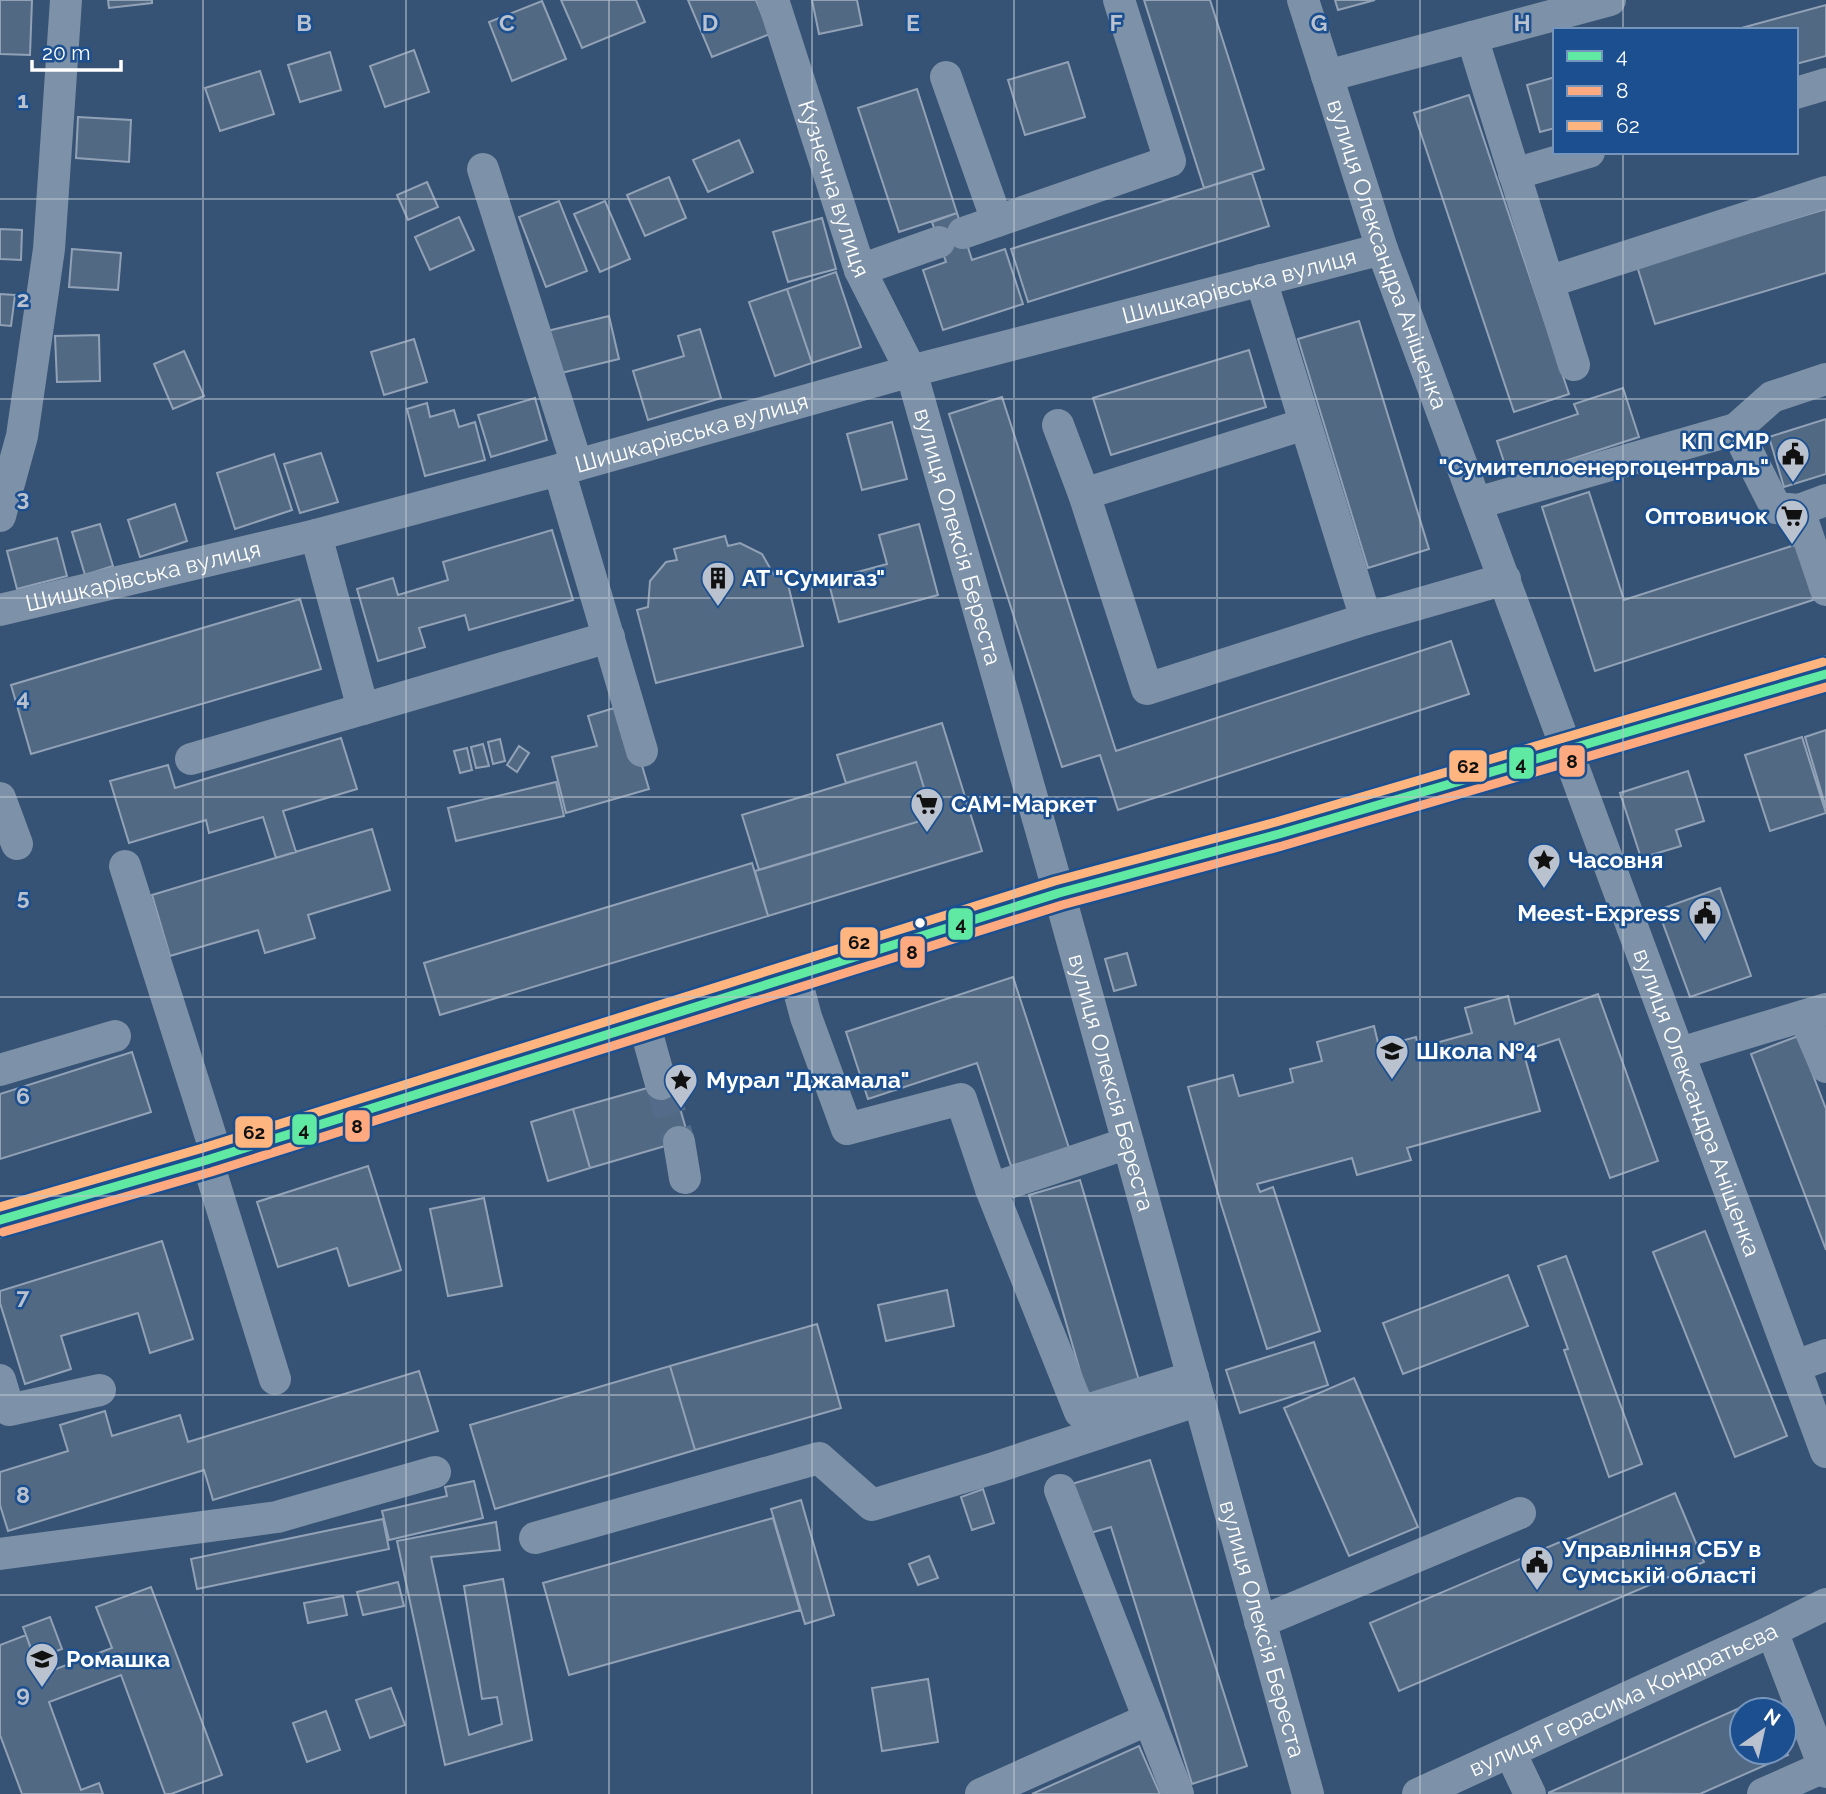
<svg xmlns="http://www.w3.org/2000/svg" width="1826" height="1794" font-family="Raleway,sans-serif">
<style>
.building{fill:#526984;stroke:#92a2b6;stroke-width:2}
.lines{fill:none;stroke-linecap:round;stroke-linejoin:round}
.minor-tunnel{stroke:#546c89;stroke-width:32;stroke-dasharray:32 16;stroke-linecap:butt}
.minor{stroke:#7d92a8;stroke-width:32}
.major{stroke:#7d8ea7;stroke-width:38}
.bus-1-casing{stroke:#1b4f8f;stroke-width:14}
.bus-2-casing{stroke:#1b4f8f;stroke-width:14}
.bus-3-casing{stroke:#1b4f8f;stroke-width:14}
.bus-1{stroke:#60e9a3;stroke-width:9}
.bus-2{stroke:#ffa980;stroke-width:9}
.bus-3{stroke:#ffb580;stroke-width:9}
.grid{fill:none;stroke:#b9c2ce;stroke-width:2;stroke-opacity:0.55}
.bus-dot{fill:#fff;stroke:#1b4f8f;stroke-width:2.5}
.labels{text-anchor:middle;stroke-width:5;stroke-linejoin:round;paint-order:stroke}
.street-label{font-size:23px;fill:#fff;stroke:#1b4f8f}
.poi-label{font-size:23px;font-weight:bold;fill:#fff;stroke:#1b4f8f;text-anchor:start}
.grid-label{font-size:23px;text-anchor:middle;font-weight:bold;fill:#b9c2ce;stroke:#1b4f8f;stroke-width:5;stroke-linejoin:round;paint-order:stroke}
.line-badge{stroke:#1b4f8f;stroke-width:2.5}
.pale-badge-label{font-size:19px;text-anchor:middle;font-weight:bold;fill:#111}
</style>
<rect width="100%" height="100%" fill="#365274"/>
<path class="building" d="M0,0H32L30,55L0,54Z
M108,0H152V3L109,8Z
M561,0H636L645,22L582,48Z
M688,0H756L770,34L712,57Z
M812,0H857L862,25L819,34Z
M1144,0H1210L1264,169L1204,188Z
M1335,0H1375L1338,10Z
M542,1L566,59L512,81L489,22Z
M1826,5V56L1796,64V30H1734Z
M414,50L429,92L385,107L370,66Z
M330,52L341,90L300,102L288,65Z
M1068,62L1085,117L1025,135L1008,80Z
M260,71L274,114L220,131L205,88Z
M1555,77V128L1540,132L1527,85Z
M917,89L957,213L899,232L858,108Z
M1469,95L1569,394L1514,412L1414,113Z
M78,117L131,120L129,162L76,158Z
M739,140L753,172L708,192L693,160Z
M1252,173L1269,226L1028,302L1011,249Z
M669,177L686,218L645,236L627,195Z
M427,182L438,207L408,220L397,195Z
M559,201L587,271L546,287L519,217Z
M605,201L630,259L600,272L574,214Z
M1826,209V273L1655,324L1637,266Z
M957,213L972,260L1005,249L1023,304L943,330L923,270L946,262L932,222Z
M459,217L474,250L430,270L415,237Z
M822,218L836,269L788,282L773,232Z
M0,229L22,230L21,260L0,259Z
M72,249L121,253L118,290L69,287Z
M836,272L861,347L812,363L787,289Z
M787,289L812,363L775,376L749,302Z
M0,294L15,295L11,326L0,325Z
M609,316L619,359L553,375L543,332Z
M1359,321L1429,549L1368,568L1298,339Z
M700,329L721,398L648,420L633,371L684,356L678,336Z
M99,335L100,381L57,382L55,336Z
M414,339L427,382L384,395L371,352Z
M1249,350L1266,407L1111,455L1093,398Z
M184,351L204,396L173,409L154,364Z
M1623,388L1639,437L1525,474L1522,466L1507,471L1497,441L1578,414L1574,404Z
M1002,397L1116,751L1451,641L1469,694L1118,810L1100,755L1062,767L949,414Z
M535,398L547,440L491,457L478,415Z
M427,403L430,417L454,410L459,427L475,422L485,460L425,476L407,409Z
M1826,419V474L1784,487L1769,437Z
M892,422L907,479L862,490L847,434Z
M321,453L338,502L300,513L284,464Z
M274,454L292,510L235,529L217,473Z
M1589,492L1624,600L1801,543L1819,598L1595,671L1542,507Z
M175,504L187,541L140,557L128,520Z
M100,524L113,566L85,575L72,532Z
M919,524L938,595L839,622L828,580L887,564L879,535Z
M552,530L573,600L469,630L465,615L419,628L425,647L378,661L357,589L393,578L398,595L448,580L443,562Z
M725,536L728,546L740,543L762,554L774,575L785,572L803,646L656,683L637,610L648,607L650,581L666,562L677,560L674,549Z
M57,538L67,576L17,589L7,551Z
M300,599L321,669L31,754L11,685Z
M624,705L649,789L566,813L552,757L597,746L588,716Z
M942,723L982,851L768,916L755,871L933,817L916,762L846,783L837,755Z
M1826,730V808L1805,737Z
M1802,737L1826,813L1770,831L1745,755Z
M341,738L357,789L283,811L296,852L276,858L263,817L209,833L206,820L129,843L110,781L168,765L175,788Z
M500,739L505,761L493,764L488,742Z
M483,744L489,766L476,768L471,747Z
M519,746L529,753L517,772L507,765Z
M467,748L472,770L460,773L454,751Z
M916,762L933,817L759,870L742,815Z
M1688,771L1704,821L1676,830L1681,846L1641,858L1620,793Z
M556,782L564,816L456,841L448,808Z
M372,829L390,890L308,915L315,938L265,953L258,930L170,956L152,895Z
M752,863L768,916L440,1015L424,963Z
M1720,888L1751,976L1690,997L1658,910Z
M1127,953L1136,985L1114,991L1105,959Z
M1013,977L1069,1148L1011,1166L977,1063L868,1099L846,1032Z
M1598,994L1658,1161L1610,1178L1559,1039L1523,1051L1540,1111L1407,1148L1411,1160L1357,1175L1352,1158L1257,1184L1260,1192L1273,1187L1320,1331L1267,1349L1221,1204L1188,1087L1233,1075L1239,1096L1293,1082L1290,1069L1322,1061L1317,1042L1374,1026L1379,1047L1416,1037L1418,1048L1472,1033L1465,1008L1508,996L1515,1024Z
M1798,1036L1826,1109V1250L1751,1054Z
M132,1052L151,1112L0,1159V1094Z
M672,1081L689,1139L590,1168L573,1109Z
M573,1109L590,1168L548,1181L531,1122Z
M368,1166L401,1270L349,1286L337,1248L278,1267L257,1202Z
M1080,1180L1141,1387L1089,1402L1029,1195Z
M484,1198L502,1286L448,1296L430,1209Z
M1705,1231L1787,1436L1735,1457L1653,1252Z
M162,1241L193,1339L150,1353L138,1313L61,1336L71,1369L25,1384L0,1303V1291Z
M1566,1256L1642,1464L1609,1477L1564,1350L1568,1349L1538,1266Z
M1508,1275L1528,1326L1403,1374L1383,1323Z
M947,1290L954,1326L886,1341L878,1305Z
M817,1324L841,1408L695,1450L670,1366Z
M1314,1342L1328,1385L1240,1413L1226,1370Z
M670,1366L695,1450L495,1509L470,1425Z
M419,1371L438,1431L213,1500L204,1470L8,1531L0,1505V1472L68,1451L60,1425L105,1411L112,1436L180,1415L188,1442Z
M1354,1378L1418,1527L1349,1556L1284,1408Z
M1150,1460L1247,1766L1192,1784L1111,1527L1087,1534L1072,1484Z
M474,1481L483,1518L389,1540L382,1511L447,1496L445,1487Z
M983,1489L994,1523L972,1530L961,1497Z
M1675,1493L1704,1562L1399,1691L1370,1623Z
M801,1500L834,1615L805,1624L771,1509Z
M773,1518L800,1610L569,1675L543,1583Z
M383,1519L389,1549L197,1589L191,1559Z
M496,1522L500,1550L431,1557L469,1735L502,1724L497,1697L482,1699L464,1586L503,1579L532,1740L445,1765L397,1541Z
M929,1556L938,1578L918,1585L909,1564Z
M398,1582L404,1606L363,1615L357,1592Z
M151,1587L222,1775L171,1794H165L121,1675L49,1702L81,1790L99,1783L103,1794H22L0,1735V1645L26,1635L40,1675L112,1648L96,1607Z
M343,1596L347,1615L308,1623L304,1603Z
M50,1617L62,1649L35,1659L23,1627Z
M928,1679L938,1742L882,1751L872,1688Z
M391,1688L405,1725L370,1738L356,1700Z
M1762,1698L1768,1710H1742V1752H1784V1747L1788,1755L1700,1794L1548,1793Z
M326,1711L340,1750L307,1762L293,1723Z
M1139,1746L1160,1794H1032Z"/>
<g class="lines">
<path class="minor-tunnel" d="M661,1084L679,1142"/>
<g class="minor">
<path id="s1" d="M773,0L860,270L911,371L1059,893L1308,1794"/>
<path id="s2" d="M1303,0L1382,249L1826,1452"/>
<path d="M1472,37L1574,365"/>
<path d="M1327,76L1610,0"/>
<path d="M946,77L997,221"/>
<path d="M1796,93L1826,84"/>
<path d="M483,169L577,465"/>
<path d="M1514,174L1589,152"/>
<path d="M963,233L1170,161L1119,0"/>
<path d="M860,270L939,242"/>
<path d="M1261,280L1366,619L1505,579"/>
<path d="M1548,282L1826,192"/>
<path d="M1058,425L1084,494L1147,689L1366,619"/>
<path d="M1736,429L1772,397L1826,379"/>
<path d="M559,470L642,751"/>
<path d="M1084,494L1305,424"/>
<path d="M1477,503L1736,429L1776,508L1799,510L1826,590"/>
<path d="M1799,510L1826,500"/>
<path d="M0,516L22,436L49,249L66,0"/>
<path d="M316,535L363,709L609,637"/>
<path id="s3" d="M0,610L316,535L577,465L911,371L1382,249"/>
<path d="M191,759L363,709"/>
<path d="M0,798L17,844"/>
<path d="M125,866L217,1156"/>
<path d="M795,976L806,1017L847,1129L961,1099L991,1189L1080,1412L1193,1377"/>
<path d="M1804,1016L1826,1067"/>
<path d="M644,1023L661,1084"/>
<path d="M1680,1053L1826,1009"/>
<path d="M0,1070L115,1036"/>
<path d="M679,1142L685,1178"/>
<path d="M207,1160L275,1379"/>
<path d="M991,1189L1128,1143"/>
<path d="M1795,1366L1826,1355"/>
<path d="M0,1380L9,1410L100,1390"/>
<path d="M1060,1490L1149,1719"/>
<path d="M535,1538L819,1458L872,1505L994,1468L1199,1400"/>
<path d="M0,1554L277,1517L435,1472"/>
<path d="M1260,1622L1520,1513"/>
<path d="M1772,1631L1826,1772"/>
<path d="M1510,1752L1530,1794"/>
<path d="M981,1794L1149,1719L1178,1794"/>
<path id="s4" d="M1418,1794L1772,1631L1826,1604"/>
<path d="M1763,1794L1824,1767"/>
</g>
<path class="major" d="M0,1220L207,1160L1059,893L1279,834L1826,674"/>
<defs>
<path id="bus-1" d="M0,1220L207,1160L1059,893L1279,834L1826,674"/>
<path id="bus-2" d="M3,1232L211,1172L1062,905L1282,846L1826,687"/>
<path id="bus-3" d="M0,1207L203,1148L1055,881L1276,822L1823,662"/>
</defs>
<use href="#bus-1" class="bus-1-casing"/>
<use href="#bus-2" class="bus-2-casing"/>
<use href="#bus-3" class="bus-3-casing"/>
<use href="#bus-1" class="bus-1"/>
<use href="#bus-2" class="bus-2"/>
<use href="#bus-3" class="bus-3"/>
</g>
<path class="grid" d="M203,0V1794M406,0V1794M609,0V1794M812,0V1794M1014,0V1794M1217,0V1794M1420,0V1794M1623,0V30M1623,152V1794M0,199H1826M0,399H1826M0,598H1826M0,797H1826M0,997H1826M0,1196H1826M0,1395H1826M0,1595H1826"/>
<defs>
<symbol id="civic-pin" viewBox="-11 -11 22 30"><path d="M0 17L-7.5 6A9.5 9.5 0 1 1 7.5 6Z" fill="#b9c2ce" stroke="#1b4f8f"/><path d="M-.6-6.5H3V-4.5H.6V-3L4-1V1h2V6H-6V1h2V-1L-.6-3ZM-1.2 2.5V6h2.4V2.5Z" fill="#111"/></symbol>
<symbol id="supermarket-pin" viewBox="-11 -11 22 30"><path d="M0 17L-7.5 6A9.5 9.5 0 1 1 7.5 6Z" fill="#b9c2ce" stroke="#1b4f8f"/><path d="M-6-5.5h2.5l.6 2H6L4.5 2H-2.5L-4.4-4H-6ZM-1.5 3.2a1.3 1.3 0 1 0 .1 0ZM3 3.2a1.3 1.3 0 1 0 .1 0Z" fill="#111"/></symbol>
<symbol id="building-pin" viewBox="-11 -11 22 30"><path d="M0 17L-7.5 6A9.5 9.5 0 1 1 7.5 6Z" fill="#b9c2ce" stroke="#1b4f8f"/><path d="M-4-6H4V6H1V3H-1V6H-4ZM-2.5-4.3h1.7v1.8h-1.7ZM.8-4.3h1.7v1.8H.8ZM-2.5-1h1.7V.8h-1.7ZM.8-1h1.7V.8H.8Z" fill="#111"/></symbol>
<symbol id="sight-pin" viewBox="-11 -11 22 30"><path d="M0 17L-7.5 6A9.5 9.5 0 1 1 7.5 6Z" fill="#b9c2ce" stroke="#1b4f8f"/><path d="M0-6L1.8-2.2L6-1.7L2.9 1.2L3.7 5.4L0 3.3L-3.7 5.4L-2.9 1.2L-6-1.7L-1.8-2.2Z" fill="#111"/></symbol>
<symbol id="school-pin" viewBox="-11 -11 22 30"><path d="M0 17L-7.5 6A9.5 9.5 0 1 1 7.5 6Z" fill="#b9c2ce" stroke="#1b4f8f"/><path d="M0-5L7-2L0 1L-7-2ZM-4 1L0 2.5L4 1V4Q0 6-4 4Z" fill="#111"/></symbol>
</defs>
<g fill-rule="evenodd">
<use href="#civic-pin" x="1774" y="435" width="38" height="52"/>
<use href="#supermarket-pin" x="1773" y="497" width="38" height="52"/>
<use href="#building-pin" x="699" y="559" width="38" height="52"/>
<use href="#supermarket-pin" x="908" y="785" width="38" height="52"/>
<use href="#sight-pin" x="1525" y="841" width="38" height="52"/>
<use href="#civic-pin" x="1686" y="894" width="38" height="52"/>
<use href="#school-pin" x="1373" y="1032" width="38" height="52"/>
<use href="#sight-pin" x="662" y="1061" width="38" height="52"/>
<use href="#civic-pin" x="1518" y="1543" width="38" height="52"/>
<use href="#school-pin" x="23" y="1640" width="38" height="52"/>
</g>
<circle class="bus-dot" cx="920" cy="923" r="6"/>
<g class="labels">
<g class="street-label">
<text dy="8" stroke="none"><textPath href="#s1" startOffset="198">Кузнечна вулиця</textPath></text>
<text dy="8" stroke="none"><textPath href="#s2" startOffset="268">вулиця Олександра Аніщенка</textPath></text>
<text dy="8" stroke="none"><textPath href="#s3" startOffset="1281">Шишкарівська вулиця</textPath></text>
<text dy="8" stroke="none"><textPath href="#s3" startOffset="714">Шишкарівська вулиця</textPath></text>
<text dy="8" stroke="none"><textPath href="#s1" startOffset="569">вулиця Олексія Береста</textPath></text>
<text dy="8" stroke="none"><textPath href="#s3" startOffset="147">Шишкарівська вулиця</textPath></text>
<text dy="8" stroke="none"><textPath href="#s1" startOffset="1136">вулиця Олексія Береста</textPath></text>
<text dy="8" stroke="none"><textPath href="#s2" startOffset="1171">вулиця Олександра Аніщенка</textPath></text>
<text dy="8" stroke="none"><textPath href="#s1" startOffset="1703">вулиця Олексія Береста</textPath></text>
<text dy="8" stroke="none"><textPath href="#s4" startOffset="226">вулиця Герасима Кондратьєва</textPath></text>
</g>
<g class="poi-label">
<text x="1769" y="449" text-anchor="end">КП СМР<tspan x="1769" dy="26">"Сумитеплоенергоцентраль"</tspan></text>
<text x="1768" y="524" text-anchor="end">Оптовичок</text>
<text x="742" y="586">АТ "Сумигаз"</text>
<text x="951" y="812">САМ-Маркет</text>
<text x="1568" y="868">Часовня</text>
<text x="1680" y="921" text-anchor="end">Meest-Express</text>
<text x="1416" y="1059">Школа №4</text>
<text x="706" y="1088">Мурал "Джамала"</text>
<text x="1562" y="1557">Управління СБУ в<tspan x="1562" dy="26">Сумській області</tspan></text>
<text x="66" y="1667">Ромашка</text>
</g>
</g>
<g class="grid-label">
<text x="304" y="31">B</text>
<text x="507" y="31">C</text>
<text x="710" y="31">D</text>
<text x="913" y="31">E</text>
<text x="1116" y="31">F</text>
<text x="1319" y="31">G</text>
<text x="1522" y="31">H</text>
<text x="23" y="108">1</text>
<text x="23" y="307">2</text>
<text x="23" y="506">3</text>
<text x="23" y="706">4</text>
<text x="23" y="905">5</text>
<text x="23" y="1104">6</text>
<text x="23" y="1304">7</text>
<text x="23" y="1503">8</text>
<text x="23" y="1702">9</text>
</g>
<g class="line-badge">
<rect x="1558" y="744" width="28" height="34" rx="7" fill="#ffa980"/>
<rect x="1508" y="746" width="27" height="34" rx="7" fill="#60e9a3"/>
<rect x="1448" y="749" width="40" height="34" rx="7" fill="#ffb580"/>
<rect x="947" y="907" width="27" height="34" rx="7" fill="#60e9a3"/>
<rect x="839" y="926" width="40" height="33" rx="7" fill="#ffb580"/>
<rect x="899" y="935" width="27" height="34" rx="7" fill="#ffa980"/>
<rect x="344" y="1109" width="27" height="34" rx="7" fill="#ffa980"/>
<rect x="291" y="1113" width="27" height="33" rx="7" fill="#60e9a3"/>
<rect x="234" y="1115" width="40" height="34" rx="7" fill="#ffb580"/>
</g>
<g class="pale-badge-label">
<text x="1572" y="768">8</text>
<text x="1521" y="770">4</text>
<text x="1468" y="773">62</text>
<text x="961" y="930">4</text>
<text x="859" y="949">62</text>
<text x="912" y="959">8</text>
<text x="357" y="1133">8</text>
<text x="304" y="1136">4</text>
<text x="254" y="1139">62</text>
</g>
<rect x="1553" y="28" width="245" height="126" fill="#1b4f8f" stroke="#7695bc" stroke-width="2"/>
<rect x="1567" y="51" width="35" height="10" fill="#60e9a3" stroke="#7695bc" stroke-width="2"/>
<text x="1616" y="63" font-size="21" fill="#ffffff">4</text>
<rect x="1567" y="86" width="35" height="10" fill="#ffa980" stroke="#7695bc" stroke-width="2"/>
<text x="1616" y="98" font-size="21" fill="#ffffff">8</text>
<rect x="1567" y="121" width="35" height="10" fill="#ffb580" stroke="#7695bc" stroke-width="2"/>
<text x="1616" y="133" font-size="21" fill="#ffffff">62</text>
<g transform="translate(1763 1731) rotate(34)"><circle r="33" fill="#1b4f8f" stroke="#7695bc" stroke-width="2"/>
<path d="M0-5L12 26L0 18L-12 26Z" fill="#b9c2ce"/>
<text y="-10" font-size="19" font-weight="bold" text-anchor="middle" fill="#ffffff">N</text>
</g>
<path d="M32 60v10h89v-10" fill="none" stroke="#ffffff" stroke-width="3.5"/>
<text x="42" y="60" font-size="21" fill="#ffffff" stroke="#1b4f8f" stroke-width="5" paint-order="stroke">20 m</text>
</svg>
